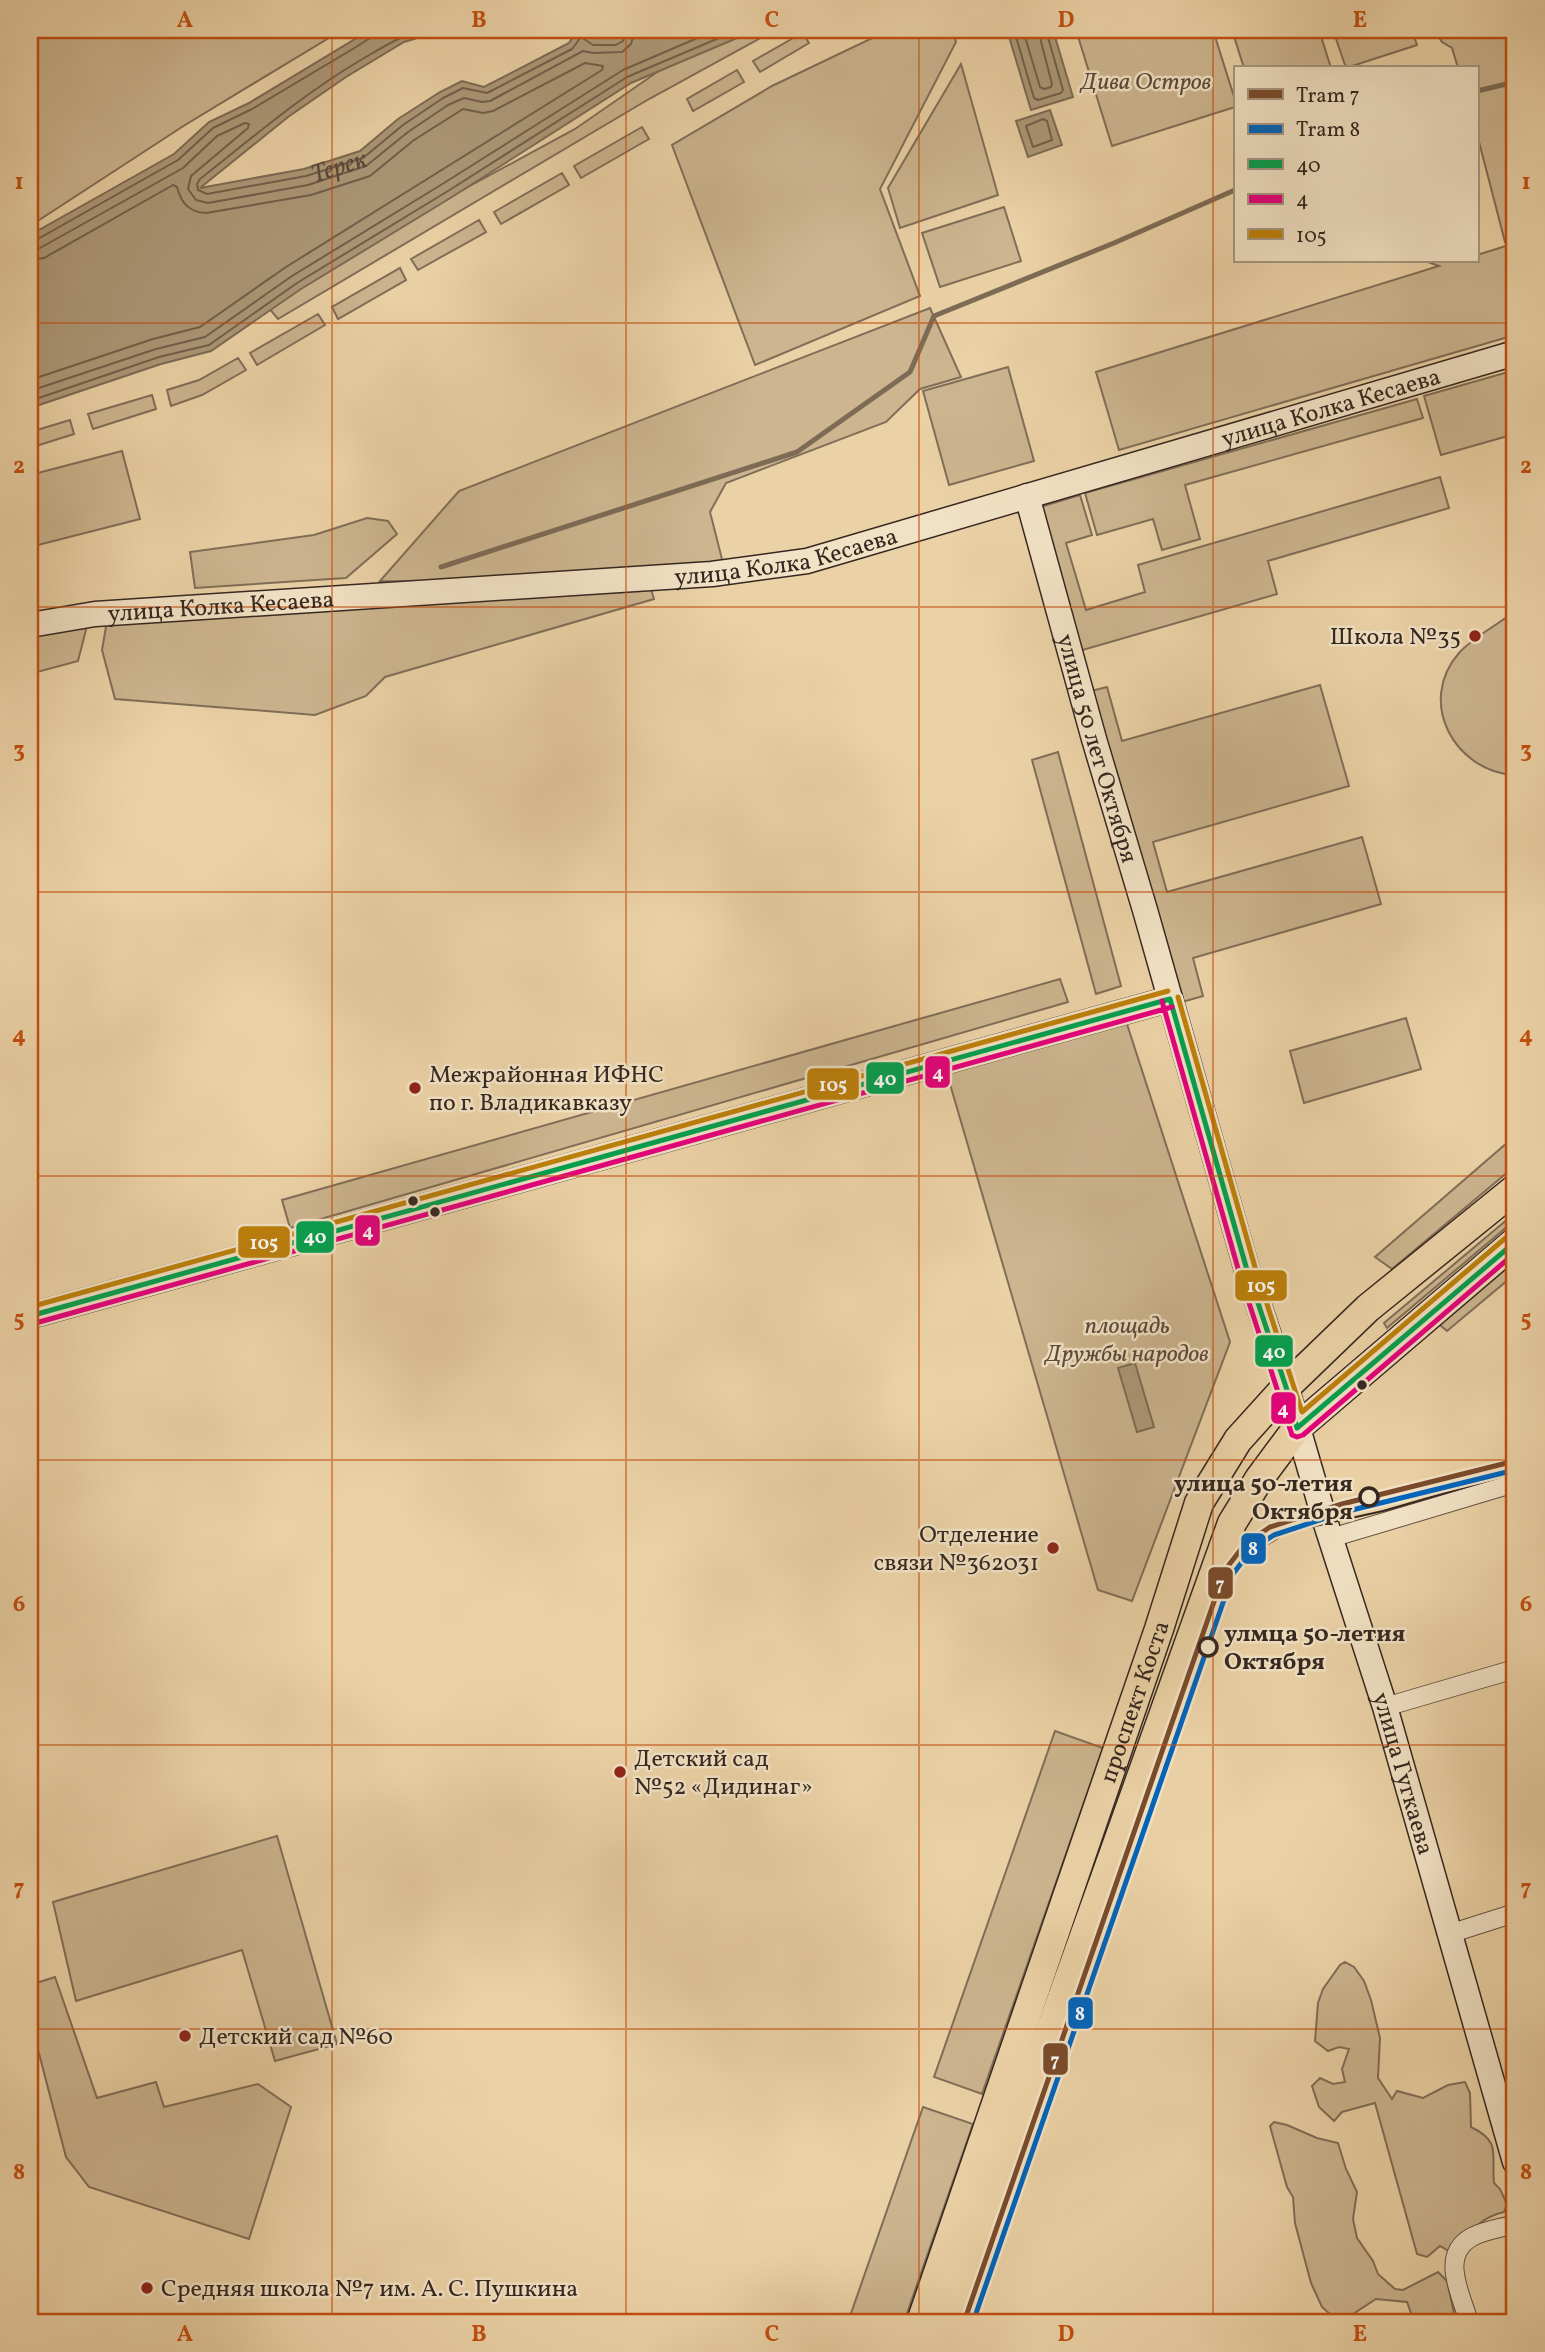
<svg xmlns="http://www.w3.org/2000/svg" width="1545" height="2352" font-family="Vollkorn,serif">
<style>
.green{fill:#ccb58f;stroke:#806e58;stroke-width:2}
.water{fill:#ad9878;stroke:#7d6b55;stroke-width:2}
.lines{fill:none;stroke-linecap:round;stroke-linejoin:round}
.shore{stroke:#71604c;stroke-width:2}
.stream{stroke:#7d6b55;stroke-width:5}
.street-casing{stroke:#625242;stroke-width:20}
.secondary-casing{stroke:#352720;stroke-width:27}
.primary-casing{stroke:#352720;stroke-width:31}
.street{stroke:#f2e2c5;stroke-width:18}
.secondary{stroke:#f2e2c5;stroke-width:24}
.primary{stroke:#ebd2a6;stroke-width:28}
.tram{stroke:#352720;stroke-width:2}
.bus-1-casing{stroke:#f2e2c5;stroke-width:10}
.bus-2-casing{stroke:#f2e2c5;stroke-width:10}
.bus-3-casing{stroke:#f2e2c5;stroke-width:10}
.bus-1{stroke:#03a04f;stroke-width:5}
.bus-2{stroke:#e5007d;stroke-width:5}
.bus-3{stroke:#bd800a;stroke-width:5}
.tram-1-casing{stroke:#f2e2c5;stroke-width:10}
.tram-2-casing{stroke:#f2e2c5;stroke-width:10}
.tram-1{stroke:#7a4b2a;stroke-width:5}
.tram-2{stroke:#0065bd;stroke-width:5}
.grid{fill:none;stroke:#c44f10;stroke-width:2;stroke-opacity:0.55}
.poi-dot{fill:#8f2418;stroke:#f2e2c5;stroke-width:2.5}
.bus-dot{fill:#352720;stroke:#f2e2c5;stroke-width:2.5}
.stop-dot{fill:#f2e2c5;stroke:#352720;stroke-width:3.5}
.labels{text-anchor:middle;stroke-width:5;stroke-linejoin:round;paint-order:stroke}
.park-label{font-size:24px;font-style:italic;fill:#5b4a3c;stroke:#f2e2c5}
.street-label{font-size:24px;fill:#352720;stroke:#f2e2c5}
.poi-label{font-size:24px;fill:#352720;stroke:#f2e2c5;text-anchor:start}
.stop-label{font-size:24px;font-weight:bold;fill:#352720;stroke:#f2e2c5;text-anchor:end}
.water-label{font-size:26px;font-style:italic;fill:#59493a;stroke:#f2e2c5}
.line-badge{stroke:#f2e2c5;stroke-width:2.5}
.badge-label{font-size:19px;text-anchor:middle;font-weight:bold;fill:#fff}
.neatline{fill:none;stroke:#c44f10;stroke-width:2.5}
.grid-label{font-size:23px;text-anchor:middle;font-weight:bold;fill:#c44f10}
</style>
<rect width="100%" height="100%" fill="#ebd2a6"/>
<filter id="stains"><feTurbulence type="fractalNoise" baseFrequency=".00286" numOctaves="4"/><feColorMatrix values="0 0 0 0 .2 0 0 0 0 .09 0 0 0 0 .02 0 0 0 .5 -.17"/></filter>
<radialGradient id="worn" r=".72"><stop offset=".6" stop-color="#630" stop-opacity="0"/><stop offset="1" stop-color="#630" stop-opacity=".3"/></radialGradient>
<path class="green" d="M30,30H342L185,125L30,226Z
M734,30H775L649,99L278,319L268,307L276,291L575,129L679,57Z
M889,30H953L956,42L880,189L920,296L755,365L672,145L772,86Z
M1076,30H1213L1235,100V107L1112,146Z
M1232,30H1319L1331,68H1244Z
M1343,30H1412L1417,45L1346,68L1334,33Z
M1434,30H1515V239L1505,242L1477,134V68H1458L1452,48L1442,42Z
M802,33L809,43L760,72L753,61Z
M961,64L998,195L900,228L888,188Z
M737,70L744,82L693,111L687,99Z
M642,127L649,139L581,178L574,166Z
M562,173L569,185L501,224L494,212Z
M1004,207L1021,261L940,287L922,233Z
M479,220L486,232L418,270L411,259Z
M1515,243V335L1119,450L1096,372L1439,266L1425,261H1477V255Z
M400,268L406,280L338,319L332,307Z
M930,308L961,377L920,389L886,422L726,483L710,512L725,571L478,582L380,581L459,491Z
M318,314L325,325L257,365L250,353Z
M238,358L246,370L202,395L171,406L167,390L199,380Z
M1008,367L1034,461L949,485L923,391Z
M1515,370V434L1441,455L1424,396Z
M152,395L156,409L93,429L88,414Z
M1417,399L1423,418L1185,485L1200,539L1162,550L1153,519L1097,535L1085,493Z
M70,420L74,434L30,448V432Z
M122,451L140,519L30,547V475Z
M1440,477L1449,508L1268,561L1277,594L1079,651L1037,508L1080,495L1092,535L1066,543L1086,610L1145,592L1138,565Z
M367,518L388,521L397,534L346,578L195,588L190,552L314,535Z
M651,589L654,599L385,677L366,696L315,715L115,699L102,650L108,615Z
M1515,611V775C1455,772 1416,702 1459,653C1472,638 1499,624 1515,611Z
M90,614L78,661L30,674V631Z
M1320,685L1349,786L1153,842L1167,892L1362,837L1381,904L1193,958L1203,996L1175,1004L1087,692L1107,687L1122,741Z
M1058,752L1121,986L1096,994L1032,760Z
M1060,979L1068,1002L290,1228L282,1200Z
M1125,1018L1230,1342L1132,1601L1098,1590L945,1067Z
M1406,1018L1421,1069L1304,1103L1290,1051Z
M1515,1136V1166L1392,1269L1375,1257Z
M1515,1213V1220L1387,1328L1384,1323Z
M1515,1244V1274L1447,1331L1429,1316Z
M1055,1731L1103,1748L982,2094L934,2077Z
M277,1836L337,2044L275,2061L242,1950L76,2001L53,1902Z
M1345,1962L1354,1967L1364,1981L1371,2000L1380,2038L1378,2078L1392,2099L1397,2091L1423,2098L1448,2085L1465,2082L1470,2093L1471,2127C1502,2142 1491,2154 1494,2183L1500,2189L1507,2204L1504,2212C1480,2217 1467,2235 1452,2253L1440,2246L1427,2257L1417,2254L1375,2103L1342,2112L1334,2121L1319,2107L1312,2086L1320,2078L1333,2084L1345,2082L1342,2069L1349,2049L1339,2047L1328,2051L1315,2041L1318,2003L1323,1989L1340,1965Z
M55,1977L97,2098L156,2082L164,2107L258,2084L291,2107L249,2239L89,2187L66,2157L30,2019V1985Z
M923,2107L973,2124L904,2322H848Z
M1274,2122L1287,2125L1317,2138L1338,2143L1346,2169L1357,2192L1353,2219L1357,2238L1373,2261L1378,2274L1395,2289L1403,2290L1438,2272L1447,2281L1456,2322H1414L1407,2302L1376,2299L1353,2314L1332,2316L1322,2307L1311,2283L1295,2223L1293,2197L1287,2187L1270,2126Z"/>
<path class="water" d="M370,30H444L404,42L346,77L288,117L200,188L304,169L360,151L398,119L440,92L462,81L484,87L569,43L577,30H589L592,38H616L620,30H756L631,83L452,197L301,289L211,351L161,364L30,408V235L174,154L209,122L249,103Z
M1007,30H1053L1073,97L1031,110Z
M1050,110L1062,145L1028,157L1016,121Z
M1135,1363L1154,1427L1137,1432L1118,1368Z"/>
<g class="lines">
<g class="shore">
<path id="s1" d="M421,30C398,37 380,49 359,61C302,95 252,138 200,179L197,184L198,190L207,194L306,176L363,158L403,125L443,98L463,88L487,93L572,49L581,37L593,45H616L623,41L626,30"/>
<path d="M1014,30L1034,98L1038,100L1061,93L1063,90L1046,30"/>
<path d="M1023,30L1040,87L1044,89L1051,87L1052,84L1038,30"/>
<path d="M1043,119L1047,121L1052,140L1033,147L1026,126Z"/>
<path d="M30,241L36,240L178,160L213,128L252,109L356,47L370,38L372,30"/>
<path d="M30,250L40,248L183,168L217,136L245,123L249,124L248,128L191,176L188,189L196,200L208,203L308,185L366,166L408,132L448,105L464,98L482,102L490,101L583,51L593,53L622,52L631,44L635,30"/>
<path d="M30,260L44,258L173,185L177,187C181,203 189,212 206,213L311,195L370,176L414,140L463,109L483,113L493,111L585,63L603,66L602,70L286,267L200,327L153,339L30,380"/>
<path d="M30,391L156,349L205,337L292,276L444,183L623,70L716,30"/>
<path d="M30,401L159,357L209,345L297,283L448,191L627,77L738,30"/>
</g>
<path class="stream" d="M1477,91L1515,82
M441,567L797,452L910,372L934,316L1114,243L1235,190"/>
<defs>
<path id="street" d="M1331,1538L1515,1483
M1385,1707L1515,1669
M1449,1934L1515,1913
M1469,2322C1461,2294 1439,2255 1472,2237C1485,2230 1502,2228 1515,2224"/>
<g id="secondary">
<path id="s2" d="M1027,496L1094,739L1145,910L1247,1270L1286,1387L1326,1524L1385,1707L1515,2162"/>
<path id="s3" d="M30,625L95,614L712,574L807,561L1515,353"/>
<path d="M30,1316L1170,999"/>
</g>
<g id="primary">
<path id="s4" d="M921,2322L1159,1629L1199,1503L1238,1440L1286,1387L1368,1308L1515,1189"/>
<path d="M946,2322L1232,1523L1259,1479L1297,1428L1515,1242"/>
</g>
</defs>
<use href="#street" class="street-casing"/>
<use href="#secondary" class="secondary-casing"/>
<use href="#primary" class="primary-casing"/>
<use href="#street" class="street"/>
<use href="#secondary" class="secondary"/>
<use href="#primary" class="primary"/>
<path class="tram" d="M975,2322L1230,1582L1244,1563L1258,1550L1288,1532L1383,1511L1515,1473"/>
<defs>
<path id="bus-1" d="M1170,999L1247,1270L1286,1387L1297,1428L1515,1242
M30,1316L1170,999"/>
<path id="bus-2" d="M1162,1001L1239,1272L1292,1435L1297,1437L1303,1435L1515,1253
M32,1324L1172,1007"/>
<path id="bus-3" d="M1178,997L1255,1267L1302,1412L1509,1235
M30,1307L1168,991"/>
</defs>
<use href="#bus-1" class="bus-1-casing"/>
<use href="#bus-2" class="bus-2-casing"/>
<use href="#bus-3" class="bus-3-casing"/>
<use href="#bus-1" class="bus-1"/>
<use href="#bus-2" class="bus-2"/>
<use href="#bus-3" class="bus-3"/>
<defs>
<path id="tram-1" d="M964,2322L1225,1570L1245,1544L1270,1527L1342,1504L1515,1461"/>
<path id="tram-2" d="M973,2322L1233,1574L1251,1550L1274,1535L1344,1512L1515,1470"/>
</defs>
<use href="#tram-1" class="tram-1-casing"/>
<use href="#tram-2" class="tram-2-casing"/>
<use href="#tram-1" class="tram-1"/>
<use href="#tram-2" class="tram-2"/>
</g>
<path class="grid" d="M332,30V2322M626,30V2322M919,30V2322M1213,30V2322M30,323H1515M30,607H1515M30,892H1515M30,1176H1515M30,1460H1515M30,1745H1515M30,2029H1515"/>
<g class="poi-dot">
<circle cx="1475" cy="636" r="7"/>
<circle cx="415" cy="1088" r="7"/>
<circle cx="1053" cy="1548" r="7"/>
<circle cx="620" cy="1772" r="7"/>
<circle cx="185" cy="2036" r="7"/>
<circle cx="147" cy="2288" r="7"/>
</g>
<g class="bus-dot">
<circle cx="413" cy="1201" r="6"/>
<circle cx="435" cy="1212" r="6"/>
<circle cx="1362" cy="1385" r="6"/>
</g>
<g class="stop-dot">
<circle cx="1369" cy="1497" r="9"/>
<circle cx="1208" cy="1647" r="9"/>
</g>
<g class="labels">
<g class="park-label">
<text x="1146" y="89">Дива Остров</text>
<text x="1127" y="1333">площадь<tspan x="1127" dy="28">Дружбы народов</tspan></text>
</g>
<g class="street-label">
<text dy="8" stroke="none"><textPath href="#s3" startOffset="1326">улица Колка Кесаева</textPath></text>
<text dy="8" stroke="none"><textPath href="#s3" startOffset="760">улица Колка Кесаева</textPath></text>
<text dy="8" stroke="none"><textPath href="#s3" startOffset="192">улица Колка Кесаева</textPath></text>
<text dy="8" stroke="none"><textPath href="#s2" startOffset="262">улица 50 лет Октября</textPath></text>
<text dy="8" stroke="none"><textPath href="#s4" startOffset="656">проспект Коста</textPath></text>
<text dy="8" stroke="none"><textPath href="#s2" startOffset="1332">улица Гугкаева</textPath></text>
</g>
<g class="poi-label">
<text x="1461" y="644" text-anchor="end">Школа №35</text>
<text x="429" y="1082">Межрайонная ИФНС<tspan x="429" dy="28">по г. Владикавказу</tspan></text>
<text x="1039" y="1542" text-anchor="end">Отделение<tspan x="1039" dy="28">связи №362031</tspan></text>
<text x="634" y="1766">Детский сад<tspan x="634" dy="28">№52 «Дидинаг»</tspan></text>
<text x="199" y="2044">Детский сад №60</text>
<text x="161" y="2296">Средняя школа №7 им. А. С. Пушкина</text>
</g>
<g class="stop-label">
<text x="1353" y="1491">улица 50-летия<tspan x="1353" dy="28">Октября</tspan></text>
<text x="1224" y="1641" text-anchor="start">улмца 50-летия<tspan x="1224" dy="28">Октября</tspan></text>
</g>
<g class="water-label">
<text dy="9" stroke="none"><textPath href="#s1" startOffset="424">Терек</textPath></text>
</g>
</g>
<g class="line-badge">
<rect x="924" y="1055" width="27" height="34" rx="7" fill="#e5007d"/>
<rect x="865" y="1061" width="40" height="34" rx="7" fill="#03a04f"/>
<rect x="806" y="1067" width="54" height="34" rx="7" fill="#bd800a"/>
<rect x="354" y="1214" width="27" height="33" rx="7" fill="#e5007d"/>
<rect x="295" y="1220" width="40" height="34" rx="7" fill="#03a04f"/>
<rect x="237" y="1225" width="54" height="34" rx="7" fill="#bd800a"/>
<rect x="1234" y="1269" width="54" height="33" rx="7" fill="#bd800a"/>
<rect x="1254" y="1334" width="40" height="34" rx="7" fill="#03a04f"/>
<rect x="1270" y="1391" width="27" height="34" rx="7" fill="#e5007d"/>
<rect x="1240" y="1532" width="27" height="33" rx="7" fill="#0065bd"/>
<rect x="1207" y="1566" width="27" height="34" rx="7" fill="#7a4b2a"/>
<rect x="1067" y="1996" width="27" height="34" rx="7" fill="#0065bd"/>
<rect x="1042" y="2042" width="27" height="34" rx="7" fill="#7a4b2a"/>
</g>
<g class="badge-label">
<text x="938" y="1079">4</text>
<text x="885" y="1085">40</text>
<text x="833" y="1091">105</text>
<text x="368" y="1237">4</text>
<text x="315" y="1243">40</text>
<text x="264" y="1249">105</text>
<text x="1261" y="1292">105</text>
<text x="1274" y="1358">40</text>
<text x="1283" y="1415">4</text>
<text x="1253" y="1555">8</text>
<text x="1220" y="1590">7</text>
<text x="1080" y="2020">8</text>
<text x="1055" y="2066">7</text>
</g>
<rect width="1545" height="2352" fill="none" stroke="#ebd2a6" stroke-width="77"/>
<rect x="1234" y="66" width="245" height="196" fill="#f2e2c5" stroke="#a69783" stroke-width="2"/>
<rect x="1248" y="89" width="35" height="10" fill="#7a4b2a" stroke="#a69783" stroke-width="2"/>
<text x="1296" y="102" font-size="21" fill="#352720">Tram 7</text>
<rect x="1248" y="124" width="35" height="10" fill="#0065bd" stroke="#a69783" stroke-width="2"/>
<text x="1296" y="136" font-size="21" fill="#352720">Tram 8</text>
<rect x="1248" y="159" width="35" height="10" fill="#03a04f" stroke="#a69783" stroke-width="2"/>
<text x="1296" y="172" font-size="21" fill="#352720">40</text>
<rect x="1248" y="194" width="35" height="10" fill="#e5007d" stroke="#a69783" stroke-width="2"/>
<text x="1296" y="206" font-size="21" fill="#352720">4</text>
<rect x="1248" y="229" width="35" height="10" fill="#bd800a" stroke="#a69783" stroke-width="2"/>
<text x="1296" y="242" font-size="21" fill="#352720">105</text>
<rect x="38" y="38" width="1468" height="2276" class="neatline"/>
<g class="grid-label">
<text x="185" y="27">A</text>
<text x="479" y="27">B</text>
<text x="772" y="27">C</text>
<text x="1066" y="27">D</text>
<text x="1360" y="27">E</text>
<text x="19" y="189">1</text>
<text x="1526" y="189">1</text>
<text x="19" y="473">2</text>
<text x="1526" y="473">2</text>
<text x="19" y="757">3</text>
<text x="1526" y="757">3</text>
<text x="19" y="1042">4</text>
<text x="1526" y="1042">4</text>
<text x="19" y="1326">5</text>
<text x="1526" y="1326">5</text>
<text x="19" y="1611">6</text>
<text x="1526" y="1611">6</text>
<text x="19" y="1895">7</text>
<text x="1526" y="1895">7</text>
<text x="19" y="2179">8</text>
<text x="1526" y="2179">8</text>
<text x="185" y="2341">A</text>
<text x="479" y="2341">B</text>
<text x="772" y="2341">C</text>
<text x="1066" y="2341">D</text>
<text x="1360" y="2341">E</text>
</g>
<rect width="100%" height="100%" filter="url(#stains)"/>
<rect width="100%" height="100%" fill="url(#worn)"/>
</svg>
